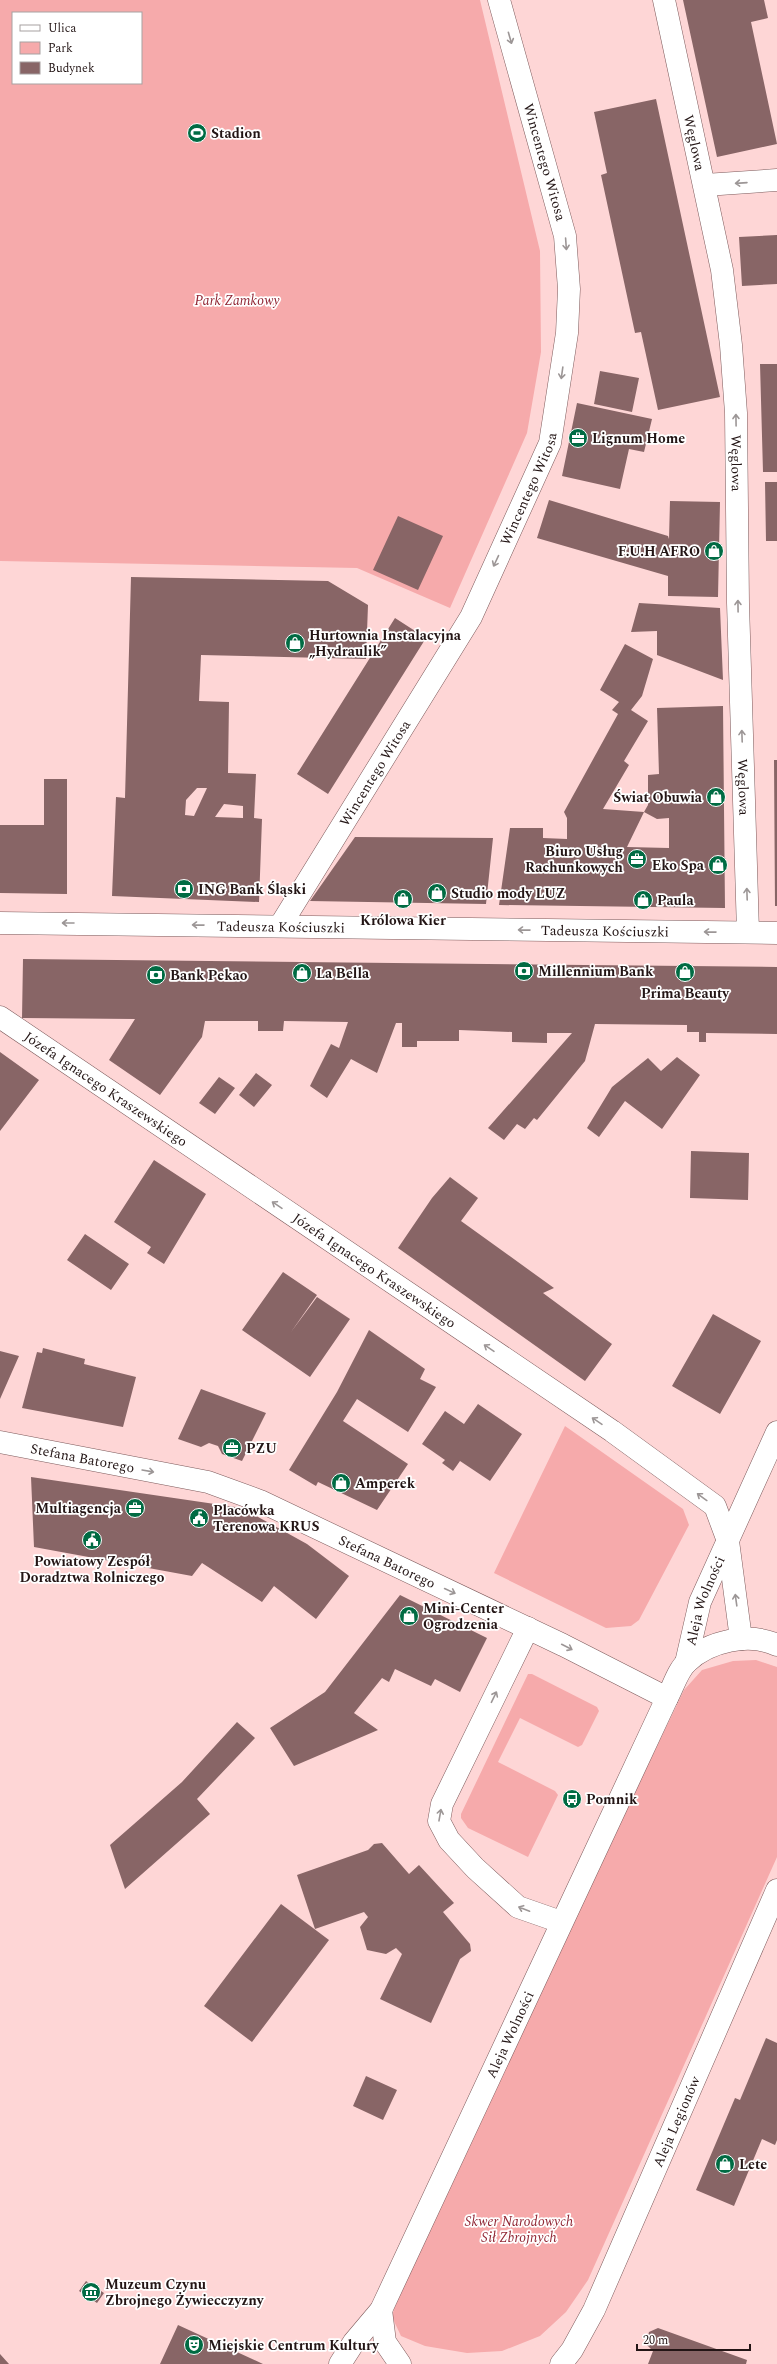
<svg xmlns="http://www.w3.org/2000/svg" width="777" height="2364" font-family="Spectral,serif">
<style>
.green{fill:#f6aaab;fill-rule:evenodd}
.building{fill:#886566;fill-rule:evenodd}
.lines{fill:none;stroke-linecap:round;stroke-linejoin:round}
.minor-casing{stroke:#7d5a5b;stroke-width:23}
.minor{stroke:#fff;stroke-width:22}
.oneway{stroke:#9c9696}
.labels{text-anchor:middle;stroke-width:3.5;stroke-linejoin:round;paint-order:stroke}
.poi-label{font-size:14px;font-weight:bold;fill:#231515;stroke:#fff;text-anchor:start}
.street-label{font-size:14px;fill:#231515;stroke:#fff}
.park-label{font-size:14px;font-style:italic;fill:#912735;stroke:#fff}
</style>
<rect width="100%" height="100%" fill="#fed6d6"/>
<path class="green" d="M0,0H480L540,251L541,352L527,433L450,608L357,568L0,561ZM13,13H141V83H13Z
M565,1426L683,1509L689,1525L639,1620L631,1626L606,1628L494,1573Z
M756,1660L777,1667V1857L588,2280L566,2312L540,2336L502,2351L467,2353L425,2346L401,2336L392,2317L399,2288L466,2143L684,1690L702,1670L733,1661Z
M528,1674H532L597,1707L599,1711L582,1745L578,1747L520,1718L498,1762L555,1791L558,1795L528,1857L468,1828L461,1818V1814Z"/>
<path class="building" d="M683,0H764L768,18L751,22L777,144L717,157Z
M656,99L720,397L658,410L641,332L635,333L601,175L607,173L594,112Z
M777,235V284L742,286L739,237Z
M760,364H777V472H763Z
M600,371L639,378L632,412L594,404Z
M577,403L652,419L644,452L629,449L620,489L562,476Z
M765,482H777V541H766Z
M549,500L668,536L669,539L670,501L720,502L718,597L668,596V576L537,538Z
M398,516L443,536L418,590L373,570Z
M131,577L328,581L368,605L366,659L201,655L199,701L229,702L228,773L256,774L254,818L262,819L259,902L112,896L116,797L125,798ZM197,788H207L194,816L185,815L186,800ZM224,804L243,806V818L215,817Z
M639,603L720,608L723,680L657,655V631L631,632Z
M395,618L426,638L328,794L297,774Z
M625,644L653,659L642,696L631,710L648,721L624,761L629,765L603,809L644,812L648,805V775L659,774L657,708L723,706L725,908L499,905L510,828H543V838L567,839V818L564,812L618,714L612,710L619,702L600,690ZM644,812L657,819L669,818V848L627,847Z
M774,760H777V906H775Z
M44,779H67V894L0,893V825H44Z
M355,837L493,838L486,904L310,901Z
M23,959L777,967V1034L706,1033V1042H699V1032H687V1025L595,1024L585,1061L537,1120L534,1118L525,1129L517,1124L504,1140L488,1128L572,1033H547V1043L512,1042V1032L459,1030V1041H417V1047H402V1023H396L377,1073L351,1059L327,1098L310,1086L331,1044L339,1048L348,1022L284,1021L283,1031H258V1021H205L202,1037L160,1095L109,1060L135,1019L22,1018Z
M0,1052L39,1080L0,1131Z
M677,1057L700,1075L662,1129L625,1101L599,1137L587,1128L612,1087L648,1058L661,1071Z
M256,1073L272,1085L254,1107L239,1095Z
M219,1077L235,1088L215,1114L199,1103Z
M691,1151L749,1153L748,1200L690,1198Z
M154,1160L206,1194L164,1264L147,1253L151,1247L114,1222Z
M450,1177L478,1198L461,1221L554,1288L543,1293L612,1344L585,1381L398,1248L432,1198Z
M85,1234L129,1264L111,1290L67,1260Z
M283,1272L317,1295L291,1332L317,1297L350,1319L310,1377L242,1330Z
M713,1314L761,1341L720,1414L672,1386Z
M369,1330L425,1369L420,1379L436,1387L408,1432L357,1399L343,1421L408,1464L377,1510L318,1482L316,1486L289,1470L337,1392Z
M43,1348L85,1359L84,1364L136,1377L123,1427L22,1408L37,1352L42,1353Z
M0,1351L19,1356L0,1399Z
M201,1389L266,1413L242,1461L222,1454L218,1446L209,1443L201,1447L178,1439Z
M478,1404L522,1434L490,1481L460,1461L453,1471L442,1463L445,1460L422,1444L445,1411L464,1424Z
M31,1477L242,1508L307,1544L349,1576L316,1619L274,1586L262,1602L202,1563L192,1576L34,1547Z
M400,1595L487,1638L460,1692L435,1679L431,1686L395,1669L389,1682L382,1678L354,1713L378,1730L294,1766L270,1728L325,1692Z
M237,1722L255,1738L197,1799L210,1814L125,1889L110,1845L182,1782Z
M382,1843L409,1874L419,1865L454,1903L443,1912L470,1944L471,1951L460,1959L431,2023L380,1999L402,1954L396,1948L386,1954L367,1950L360,1927L368,1917L364,1912L315,1929L297,1875L368,1850L374,1844Z
M281,1904L329,1940L252,2042L204,2006Z
M766,2038L777,2043V2140L775,2145L762,2139L734,2206L696,2190L735,2098L740,2100Z
M366,2076L397,2090L383,2120L353,2106Z
M86,2281L104,2293L97,2303L79,2291Z
M178,2325L263,2364H160Z
M658,2328L747,2360L746,2364H648L653,2351L646,2344L649,2332Z
M0,2354L9,2364H0Z"/>
<g class="lines">
<defs>
<g id="minor">
<path id="s1" d="M664,0L722,270L731,345L736,413L738,603L748,932"/>
<path d="M705,185L777,180"/>
<path id="s2" d="M0,923L777,933"/>
<path id="s3" d="M280,926L471,617L550,443L567,333L569,289L565,236L499,0"/>
<path id="s4" d="M0,1017L612,1431L715,1506L728,1541L741,1639"/>
<path id="s5" d="M0,1442L208,1482L260,1501L563,1645L667,1698"/>
<path d="M528,1628L442,1804L439,1821L449,1840L475,1868L518,1907L561,1922"/>
<path id="s6" d="M686,1663L700,1602L777,1432"/>
<path d="M381,2310L385,2342L400,2364"/>
<path id="s7" d="M340,2364L354,2342L381,2310L667,1698C673,1687 678,1670 687,1662C709,1641 749,1632 777,1645"/>
<path id="s8" d="M561,2364L572,2350L594,2310L777,1890"/>
</g>
</defs>
<use href="#minor" class="minor-casing"/>
<use href="#minor" class="minor"/>
</g>
<defs><path id="oneway-shaft" d="M-6 0H5M1.5-3L5.5 0L1.5 3" fill="none" stroke-width="1.6" stroke-linecap="round" stroke-linejoin="round"/></defs>
<g class="oneway">
<use href="#oneway-shaft" transform="translate(510 38) rotate(74)"/>
<use href="#oneway-shaft" transform="translate(741 183) rotate(176)"/>
<use href="#oneway-shaft" transform="translate(566 244) rotate(86)"/>
<use href="#oneway-shaft" transform="translate(562 373) rotate(98)"/>
<use href="#oneway-shaft" transform="translate(736 420) rotate(-91)"/>
<use href="#oneway-shaft" transform="translate(496 561) rotate(115)"/>
<use href="#oneway-shaft" transform="translate(738 606) rotate(-91)"/>
<use href="#oneway-shaft" transform="translate(742 736) rotate(-92)"/>
<use href="#oneway-shaft" transform="translate(747 894) rotate(-92)"/>
<use href="#oneway-shaft" transform="translate(68 923) rotate(-180)"/>
<use href="#oneway-shaft" transform="translate(198 925) rotate(-179)"/>
<use href="#oneway-shaft" transform="translate(524 930) rotate(-179)"/>
<use href="#oneway-shaft" transform="translate(710 932) rotate(-179)"/>
<use href="#oneway-shaft" transform="translate(277 1205) rotate(-146)"/>
<use href="#oneway-shaft" transform="translate(489 1348) rotate(-146)"/>
<use href="#oneway-shaft" transform="translate(597 1421) rotate(-146)"/>
<use href="#oneway-shaft" transform="translate(148 1471) rotate(10)"/>
<use href="#oneway-shaft" transform="translate(702 1497) rotate(-144)"/>
<use href="#oneway-shaft" transform="translate(450 1591) rotate(25)"/>
<use href="#oneway-shaft" transform="translate(736 1600) rotate(-98)"/>
<use href="#oneway-shaft" transform="translate(567 1647) rotate(27)"/>
<use href="#oneway-shaft" transform="translate(494 1697) rotate(-64)"/>
<use href="#oneway-shaft" transform="translate(440 1815) rotate(-80)"/>
<use href="#oneway-shaft" transform="translate(524 1909) rotate(-159)"/>
</g>
<defs>
<symbol id="stadium-disc" viewBox="-11 -11 22 22"><circle r="9.5" fill="#006b43" stroke="#fff"/><path d="M0-5a6.5 5 0 1 0 0 10a6.5 5 0 1 0 0-10ZM-3.5-1.8h7v3.6h-7Z" fill="#fff"/></symbol>
<symbol id="office-disc" viewBox="-11 -11 22 22"><circle r="9.5" fill="#006b43" stroke="#fff"/><path d="M-6-3h4V-5.5h4V-3h4V5H-6ZM-1-4.5V-3h2v-1.5ZM-6 0V1H6V0Z" fill="#fff"/></symbol>
<symbol id="shop-disc" viewBox="-11 -11 22 22"><circle r="9.5" fill="#006b43" stroke="#fff"/><path d="M-5-2.5h2.3a2.7 3.5 0 0 1 5.4 0H5L5.5 6h-11ZM-1.5-2.5h3a1.5 2.3 0 0 0-3 0Z" fill="#fff"/></symbol>
<symbol id="bank-disc" viewBox="-11 -11 22 22"><circle r="9.5" fill="#006b43" stroke="#fff"/><path d="M-6-4H6V4H-6ZM0-2.3a2.3 2.3 0 1 0 0 4.6a2.3 2.3 0 1 0 0-4.6Z" fill="#fff"/></symbol>
<symbol id="civic-disc" viewBox="-11 -11 22 22"><circle r="9.5" fill="#006b43" stroke="#fff"/><path d="M-.6-6.5H3V-4.5H.6V-3L4-1V1h2V6H-6V1h2V-1L-.6-3ZM-1.2 2.5V6h2.4V2.5Z" fill="#fff"/></symbol>
<symbol id="bus-disc" viewBox="-11 -11 22 22"><circle r="9.5" fill="#006b43" stroke="#fff"/><path d="M-5-6H5V4H4V6H2V4H-2V6H-4V4H-5ZM-3.5-4V0h7V-4ZM-3.5 1.2v1.5H-2V1.2ZM2 1.2v1.5H3.5V1.2Z" fill="#fff"/></symbol>
<symbol id="museum-disc" viewBox="-11 -11 22 22"><circle r="9.5" fill="#006b43" stroke="#fff"/><path d="M0-6L6-3V-2H-6V-3ZM-5-1h2V3h-2ZM-1-1h2V3h-2ZM3-1h2V3H3ZM-6 4H6V6H-6Z" fill="#fff"/></symbol>
<symbol id="theatre-disc" viewBox="-11 -11 22 22"><circle r="9.5" fill="#006b43" stroke="#fff"/><path d="M-5-5.5Q0-4 5-5.5V0Q5 5 0 6Q-5 5-5 0ZM-3.3-2.5H-1v1.5H-3.3ZM1-2.5H3.3v1.5H1ZM-2.8 1Q0 5.5 2.8 1Z" fill="#fff"/></symbol>
</defs>
<g fill-rule="evenodd">
<use href="#stadium-disc" x="186" y="122" width="22" height="22"/>
<use href="#office-disc" x="567" y="427" width="22" height="22"/>
<use href="#shop-disc" x="703" y="540" width="22" height="22"/>
<use href="#shop-disc" x="284" y="632" width="22" height="22"/>
<use href="#shop-disc" x="705" y="786" width="22" height="22"/>
<use href="#office-disc" x="626" y="848" width="22" height="22"/>
<use href="#shop-disc" x="707" y="854" width="22" height="22"/>
<use href="#bank-disc" x="173" y="878" width="22" height="22"/>
<use href="#shop-disc" x="426" y="882" width="22" height="22"/>
<use href="#shop-disc" x="392" y="888" width="22" height="22"/>
<use href="#shop-disc" x="632" y="889" width="22" height="22"/>
<use href="#bank-disc" x="513" y="960" width="22" height="22"/>
<use href="#shop-disc" x="674" y="961" width="22" height="22"/>
<use href="#shop-disc" x="291" y="962" width="22" height="22"/>
<use href="#bank-disc" x="145" y="964" width="22" height="22"/>
<use href="#office-disc" x="221" y="1437" width="22" height="22"/>
<use href="#shop-disc" x="330" y="1472" width="22" height="22"/>
<use href="#office-disc" x="124" y="1497" width="22" height="22"/>
<use href="#civic-disc" x="188" y="1507" width="22" height="22"/>
<use href="#civic-disc" x="81" y="1529" width="22" height="22"/>
<use href="#shop-disc" x="398" y="1605" width="22" height="22"/>
<use href="#bus-disc" x="561" y="1788" width="22" height="22"/>
<use href="#shop-disc" x="714" y="2153" width="22" height="22"/>
<use href="#museum-disc" x="80" y="2281" width="22" height="22"/>
<use href="#theatre-disc" x="183" y="2334" width="22" height="22"/>
</g>
<g class="labels">
<g class="poi-label">
<text x="211" y="138">Stadion</text>
<text x="592" y="443">Lignum Home</text>
<text x="700" y="556" text-anchor="end">F.U.H AFRO</text>
<text x="309" y="640">Hurtownia Instalacyjna<tspan x="309" dy="16">„Hydraulik”</tspan></text>
<text x="702" y="802" text-anchor="end">Świat Obuwia</text>
<text x="623" y="856" text-anchor="end">Biuro Usług<tspan x="623" dy="16">Rachunkowych</tspan></text>
<text x="704" y="870" text-anchor="end">Eko Spa</text>
<text x="198" y="894">ING Bank Śląski</text>
<text x="451" y="898">Studio mody LUZ</text>
<text x="657" y="905">Paula</text>
<text x="403" y="925" text-anchor="middle">Królowa Kier</text>
<text x="538" y="976">Millennium Bank</text>
<text x="316" y="978">La Bella</text>
<text x="170" y="980">Bank Pekao</text>
<text x="685" y="998" text-anchor="middle">Prima Beauty</text>
<text x="246" y="1453">PZU</text>
<text x="355" y="1488">Amperek</text>
<text x="121" y="1513" text-anchor="end">Multiagencja</text>
<text x="213" y="1515">Placówka<tspan x="213" dy="16">Terenowa KRUS</tspan></text>
<text x="92" y="1566" text-anchor="middle">Powiatowy Zespół<tspan x="92" dy="16">Doradztwa Rolniczego</tspan></text>
<text x="423" y="1613">Mini-Center<tspan x="423" dy="16">Ogrodzenia</tspan></text>
<text x="586" y="1804">Pomnik</text>
<text x="739" y="2169">Lete</text>
<text x="105" y="2289">Muzeum Czynu<tspan x="105" dy="16">Zbrojnego Żywiecczyzny</tspan></text>
<text x="208" y="2350">Miejskie Centrum Kultury</text>
</g>
<g class="street-label">
<text dy="5" stroke="none"><textPath href="#s1" startOffset="146">Węglowa</textPath></text>
<text transform="translate(545 162) rotate(74)" y="5">Wincentego Witosa</text>
<text dy="5" stroke="none"><textPath href="#s1" startOffset="470">Węglowa</textPath></text>
<text dy="5" stroke="none"><textPath href="#s3" startOffset="504">Wincentego Witosa</textPath></text>
<text dy="5" stroke="none"><textPath href="#s3" startOffset="180">Wincentego Witosa</textPath></text>
<text dy="5" stroke="none"><textPath href="#s1" startOffset="794">Węglowa</textPath></text>
<text dy="5" stroke="none"><textPath href="#s2" startOffset="281">Tadeusza Kościuszki</textPath></text>
<text dy="5" stroke="none"><textPath href="#s2" startOffset="605">Tadeusza Kościuszki</textPath></text>
<text dy="5" stroke="none"><textPath href="#s4" startOffset="128">Józefa Ignacego Kraszewskiego</textPath></text>
<text dy="5" stroke="none"><textPath href="#s4" startOffset="452">Józefa Ignacego Kraszewskiego</textPath></text>
<text dy="5" stroke="none"><textPath href="#s5" startOffset="84">Stefana Batorego</textPath></text>
<text dy="5" stroke="none"><textPath href="#s5" startOffset="408">Stefana Batorego</textPath></text>
<text dy="5" stroke="none"><textPath href="#s6" startOffset="65">Aleja Wolności</textPath></text>
<text dy="5" stroke="none"><textPath href="#s7" startOffset="372">Aleja Wolności</textPath></text>
<text dy="5" stroke="none"><textPath href="#s8" startOffset="269">Aleja Legionów</textPath></text>
</g>
<g class="park-label">
<text x="237" y="305">Park Zamkowy</text>
<text x="519" y="2226">Skwer Narodowych<tspan x="519" dy="16">Sił Zbrojnych</tspan></text>
</g>
</g>
<rect x="12" y="12" width="130" height="72" fill="#ffffff" stroke="#a7a1a1"/>
<rect x="20" y="25" width="20" height="6" fill="#ffffff" stroke="#a7a1a1"/>
<text x="48" y="32" font-size="12" fill="#231515">Ulica</text>
<rect x="20" y="42" width="20" height="12" fill="#f6aaab" stroke="#a7a1a1"/>
<text x="48" y="52" font-size="12" fill="#231515">Park</text>
<rect x="20" y="62" width="20" height="12" fill="#886566" stroke="#a7a1a1"/>
<text x="48" y="72" font-size="12" fill="#231515">Budynek</text>
<path d="M637 2344v6h113v-6" fill="none" stroke="#231515" stroke-width="2"/>
<text x="643" y="2344" font-size="12" fill="#231515" stroke="#ffffff" stroke-width="3" paint-order="stroke">20 m</text>
</svg>
